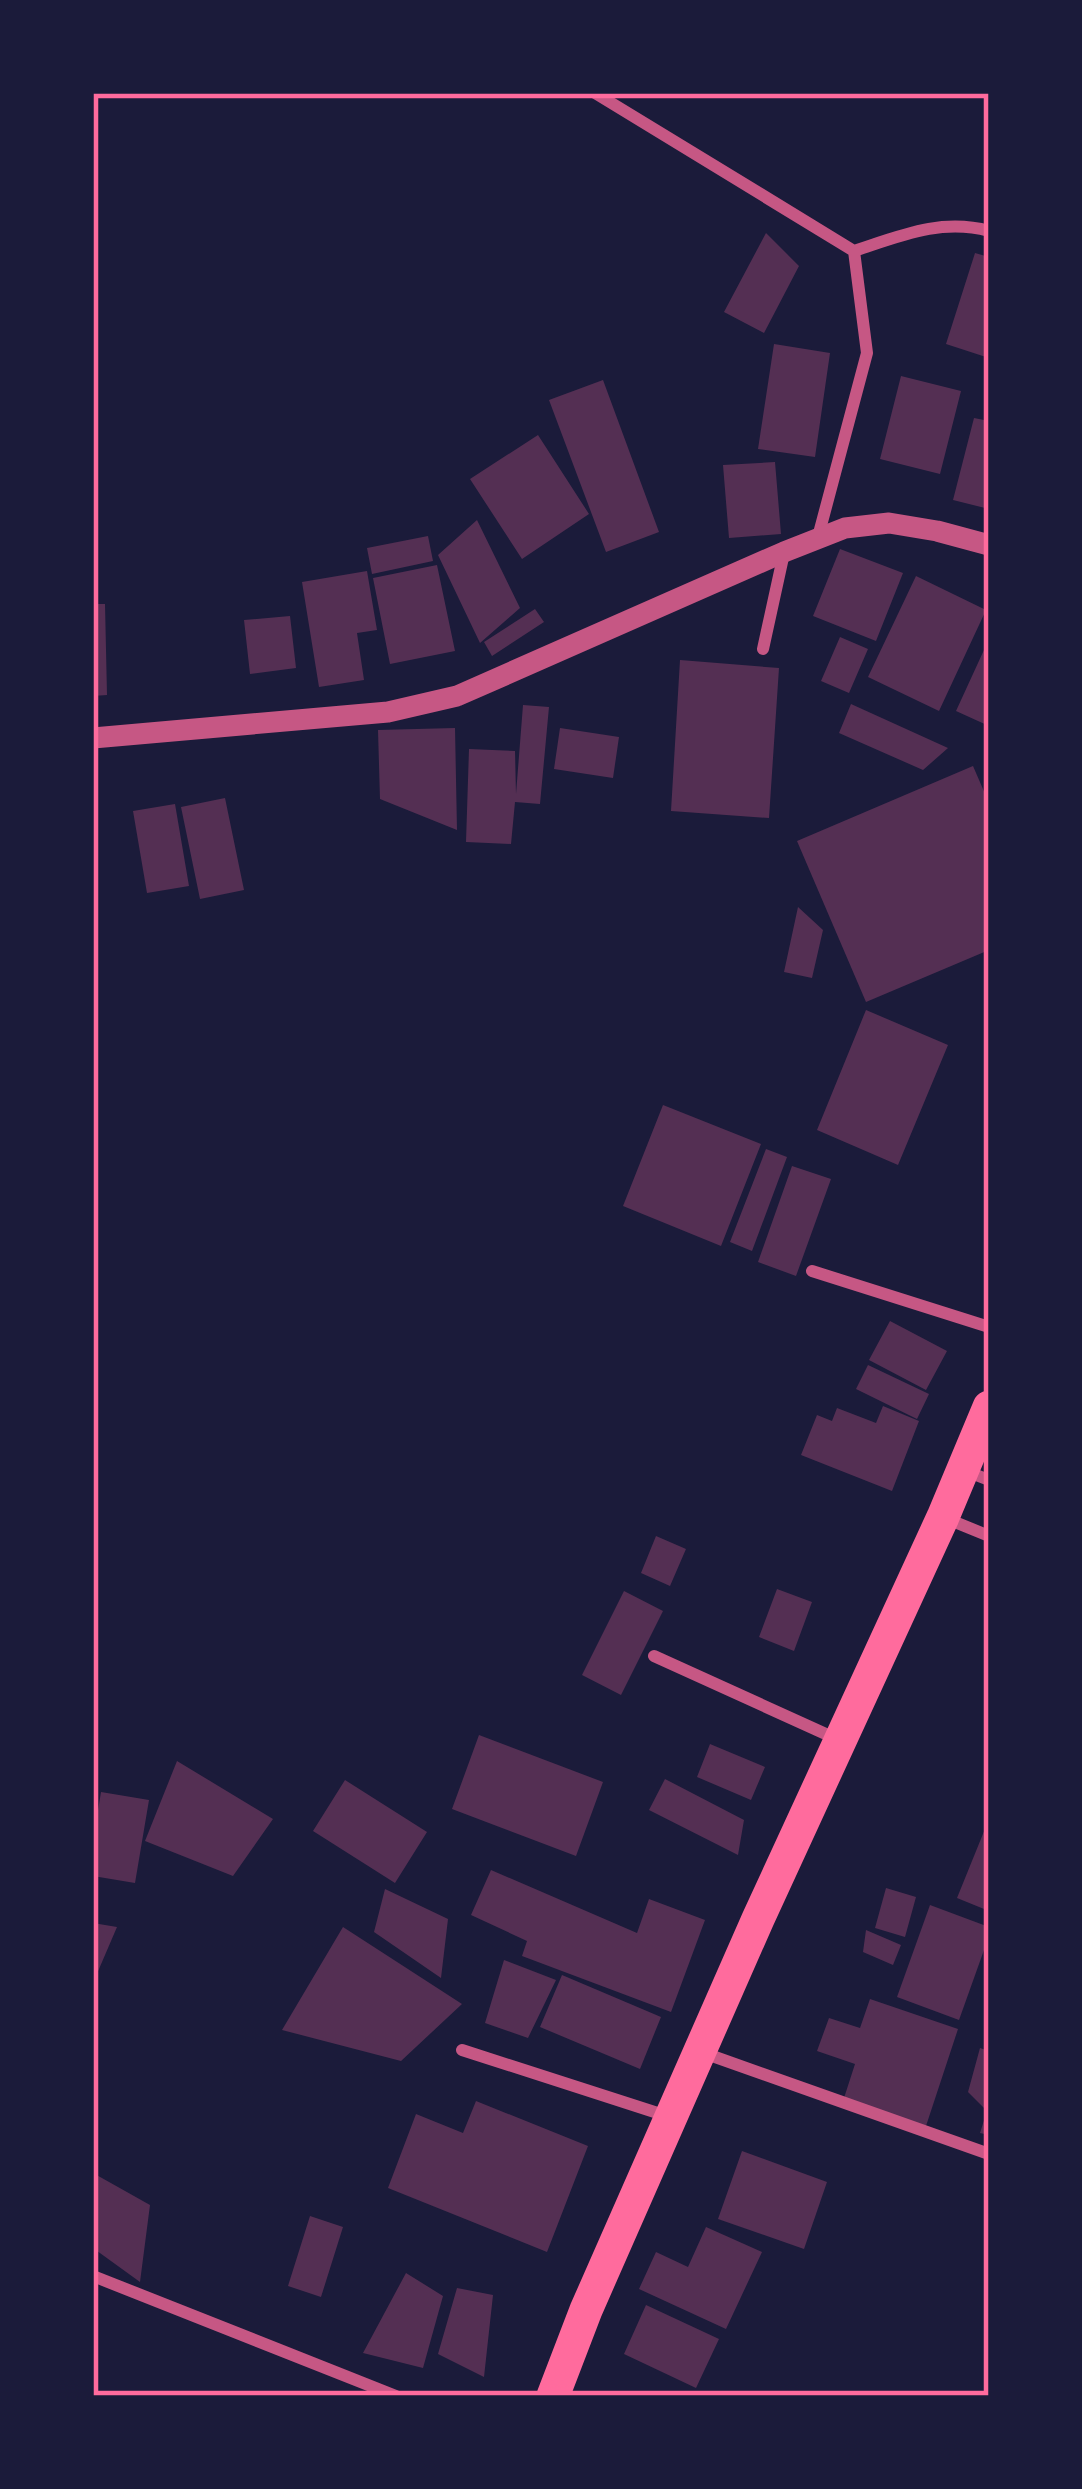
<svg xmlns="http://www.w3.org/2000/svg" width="1082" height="2489" font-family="'Asap Condensed',sans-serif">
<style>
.building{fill:#542f53}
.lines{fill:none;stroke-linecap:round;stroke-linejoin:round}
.minor{stroke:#c65784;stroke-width:12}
.tertiary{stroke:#c65784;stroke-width:21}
.trunk{stroke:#ff6b9d;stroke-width:33}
.neatline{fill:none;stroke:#ff6b9d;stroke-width:4.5}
</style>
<rect width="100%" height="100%" fill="#1b1b3a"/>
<path class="building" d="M766,233L799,266L764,333L724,312Z
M975,253L989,257V358L946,344Z
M774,344L830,353L815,457L758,449Z
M901,376L961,391L940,474L880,459Z
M603,380L659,532L606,552L549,400Z
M974,418L989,421V509L953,500Z
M538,435L589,514L522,559L470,479Z
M775,462L781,534L729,538L723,465Z
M477,520L520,608L480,643L438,555Z
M428,536L433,561L372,574L367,548Z
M840,549L903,573L876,641L813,616Z
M437,565L455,651L390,664L373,578Z
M367,571L377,630L357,633L364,680L319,687L302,582Z
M916,576L986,610L939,711L868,677Z
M93,604H105L107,695L93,696Z
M535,609L544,622L492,656L484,642Z
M290,616L296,668L250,674L244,620Z
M840,637L868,649L849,693L821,681Z
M989,639V726L956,711Z
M680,660L779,668L769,818L671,811Z
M851,704L948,748L923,770L839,733Z
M523,705L549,707L540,804L515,802L511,844L466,842L469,749L515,751L516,794Z
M455,728L457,830L380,799L378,730Z
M560,728L619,737L613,778L554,769Z
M973,766L989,803V950L866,1002L797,841Z
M225,798L244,890L200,899L181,807Z
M175,804L189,886L147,893L133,811Z
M798,907L823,930L812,978L784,972Z
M866,1010L948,1045L898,1165L817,1130Z
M663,1105L761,1144L721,1246L623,1206Z
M766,1149L787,1157L752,1251L730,1242Z
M792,1166L831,1179L796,1276L758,1262Z
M890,1321L947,1351L926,1390L869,1360Z
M868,1365L929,1394L917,1419L856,1389Z
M883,1406L919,1421L892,1491L801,1455L817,1415L832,1421L837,1408L876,1423Z
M656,1536L686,1549L670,1586L641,1573Z
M777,1589L812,1602L794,1651L759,1637Z
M624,1591L663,1611L621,1695L582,1675Z
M479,1735L603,1782L576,1856L452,1809Z
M710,1744L765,1767L751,1800L697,1777Z
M177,1761L273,1819L233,1876L145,1841Z
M665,1779L744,1820L738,1855L649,1810Z
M345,1780L427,1832L395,1883L313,1831Z
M101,1792L149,1800L135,1883L93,1876V1841Z
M989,1819V1911L957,1898Z
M491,1870L637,1933L649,1899L705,1920L671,2012L522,1956L527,1941L471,1915Z
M886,1888L916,1897L905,1937L875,1928Z
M385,1889L448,1919L441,1978L374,1932Z
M930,1905L989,1927V1936L959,2020L897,1997Z
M93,1923L117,1927L93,1983Z
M343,1927L462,2004L401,2061L282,2030Z
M866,1930L901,1945L893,1965L863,1952Z
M504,1960L556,1980L528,2038L485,2023Z
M562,1975L661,2017L640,2069L540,2027Z
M870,1999L958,2029L926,2126L844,2098L855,2064L817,2051L829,2018L860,2028Z
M980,2048L989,2051V2135L980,2133L987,2111L968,2092Z
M476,2101L588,2146L547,2252L388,2188L416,2114L463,2133Z
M742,2151L827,2182L804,2249L718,2219Z
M93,2173L150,2205L140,2282L93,2248Z
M310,2216L343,2227L321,2297L288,2286Z
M706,2227L762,2252L726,2329L639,2289L656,2252L688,2267Z
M406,2273L443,2296L423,2368L363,2353Z
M457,2288L493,2295L484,2377L438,2354Z
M646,2305L719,2339L696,2388L624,2354Z"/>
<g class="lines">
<path class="minor" d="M595,93L854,251L867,353L818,537
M854,251C900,236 941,218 989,231
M763,649L784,553
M812,1271L989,1327
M963,1470L989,1480
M945,1518L989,1536
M654,1656L839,1740
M462,2050L670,2117
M701,2052L989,2154
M93,2276L396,2396"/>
<path class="tertiary" d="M93,738L388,712L457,696L784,552L845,528L889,523L937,531L989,545"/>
<path class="trunk" d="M553,2396L586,2310L758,1919L943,1517L989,1407"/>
</g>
<rect width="1082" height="2489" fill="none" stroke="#1b1b3a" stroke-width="192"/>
<rect x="96" y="96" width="890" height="2297" class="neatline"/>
</svg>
